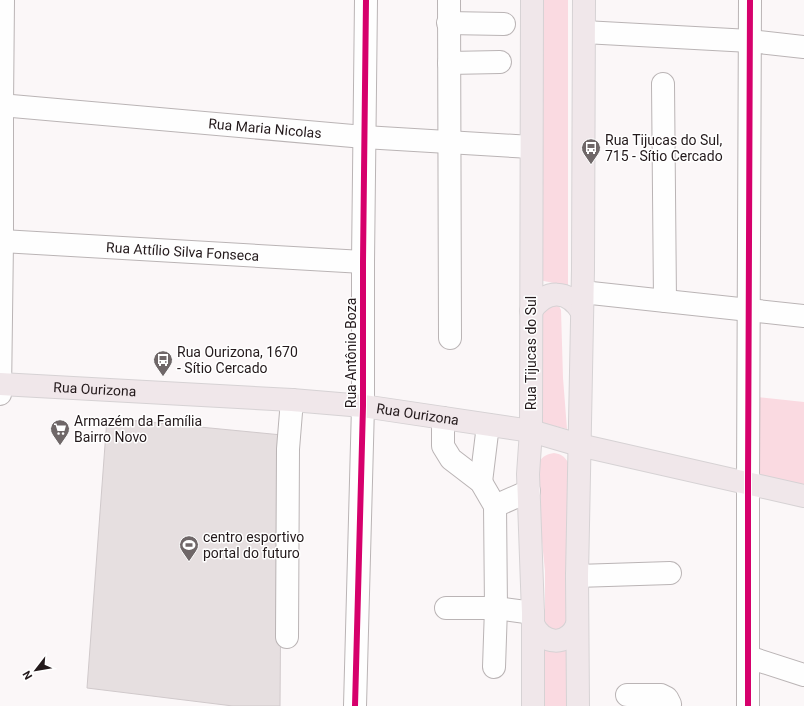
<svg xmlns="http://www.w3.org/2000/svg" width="804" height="706" font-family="Roboto,sans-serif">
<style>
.green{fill:#fadae1}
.building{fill:#e6dfe0;stroke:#d0c9cb}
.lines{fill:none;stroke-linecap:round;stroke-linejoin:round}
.minor-casing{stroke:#bab4b5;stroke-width:24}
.major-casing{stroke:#d6d2d4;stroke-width:24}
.minor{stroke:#fefefe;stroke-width:22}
.major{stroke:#f0e7ea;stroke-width:22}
.cycleway-casing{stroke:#fff;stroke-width:8}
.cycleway{stroke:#d6006c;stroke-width:6}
.labels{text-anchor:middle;stroke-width:3;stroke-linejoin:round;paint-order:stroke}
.street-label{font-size:14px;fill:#23191b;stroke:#fff}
.poi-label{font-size:14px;fill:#23191b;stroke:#fff;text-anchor:start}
</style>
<rect width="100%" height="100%" fill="#fbf7f8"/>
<path class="green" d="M539,0H568V286L539,280Z
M554,304L559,306L561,310L563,378L567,429L539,422L541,307Z
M757,397L804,402V488L758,474Z
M554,453C561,454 564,456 568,462L567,622L561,630H552L546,625L545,621V571L539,511V462C543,456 547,454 554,453Z
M540,650H569L568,706H539Z"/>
<path class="building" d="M107,418L282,435L280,706H233L87,688Z"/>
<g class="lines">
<defs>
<g id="minor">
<path d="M449,0L450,338"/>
<path d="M448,23L504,24"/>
<path d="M584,32L750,41L804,47"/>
<path d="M449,63L500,62"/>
<path d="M663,84L665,301"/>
<path id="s1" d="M0,105L364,137L531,147"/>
<path id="s2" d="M2,241L363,262"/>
<path d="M582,292L804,316"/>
<path d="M0,394L2,241V105L3,0"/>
<path d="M443,418V446L451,459L481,482L495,506L496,608L494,667"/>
<path d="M481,482L488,425"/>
<path d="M495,506L529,491"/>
<path d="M577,576L670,573"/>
<path d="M446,608H496L533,613"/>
<path d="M287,637L288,449L292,400"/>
<path d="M748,657L804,675"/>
<path d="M627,695H661L667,698L670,704L669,706"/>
<path d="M355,706L363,406V262L366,0"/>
<path d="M748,706V483L750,0"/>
</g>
<g id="major">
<path d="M532,0L531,431L528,474L533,613V706"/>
<path d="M531,311C546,289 568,289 582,312"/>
<path id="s3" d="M0,384L292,400L363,406L531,431L579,445L804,496"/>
<path d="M533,624C543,645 567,647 577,625"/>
<path d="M578,706L577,576L583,270L584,0"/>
</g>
</defs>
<use href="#minor" class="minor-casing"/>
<use href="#major" class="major-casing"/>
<use href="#minor" class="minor"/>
<use href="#major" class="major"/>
<defs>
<path id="cycleway" d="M355,706L363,406V262L366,0
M748,706V483L750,0"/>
</defs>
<use href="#cycleway" class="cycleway-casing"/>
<use href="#cycleway" class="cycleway"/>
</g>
<defs>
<symbol id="bus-pin" viewBox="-11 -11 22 30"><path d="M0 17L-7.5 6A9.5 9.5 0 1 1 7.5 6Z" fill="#6f6768" stroke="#fff"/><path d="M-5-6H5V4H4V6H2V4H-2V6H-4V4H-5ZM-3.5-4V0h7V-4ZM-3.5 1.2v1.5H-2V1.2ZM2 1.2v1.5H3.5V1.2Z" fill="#fff"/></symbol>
<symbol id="supermarket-pin" viewBox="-11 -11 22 30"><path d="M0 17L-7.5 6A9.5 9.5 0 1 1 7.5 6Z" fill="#6f6768" stroke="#fff"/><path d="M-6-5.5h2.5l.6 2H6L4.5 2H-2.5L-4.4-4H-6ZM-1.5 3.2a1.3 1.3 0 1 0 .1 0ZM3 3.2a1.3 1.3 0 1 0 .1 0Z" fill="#fff"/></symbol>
<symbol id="stadium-pin" viewBox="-11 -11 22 30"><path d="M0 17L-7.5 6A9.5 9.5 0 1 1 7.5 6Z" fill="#6f6768" stroke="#fff"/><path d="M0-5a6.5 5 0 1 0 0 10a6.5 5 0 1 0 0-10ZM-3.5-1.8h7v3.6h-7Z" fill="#fff"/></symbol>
</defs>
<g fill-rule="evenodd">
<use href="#bus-pin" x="580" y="137" width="22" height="30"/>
<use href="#bus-pin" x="152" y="349" width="22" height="30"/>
<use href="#supermarket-pin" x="49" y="418" width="22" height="30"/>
<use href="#stadium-pin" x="178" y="534" width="22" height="30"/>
</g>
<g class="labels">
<g class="street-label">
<text dy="5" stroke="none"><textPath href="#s1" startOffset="266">Rua Maria Nicolas</textPath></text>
<text dy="5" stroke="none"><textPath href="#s2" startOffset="181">Rua Attílio Silva Fonseca</textPath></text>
<text transform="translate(351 353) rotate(-90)" y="5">Rua Antônio Boza</text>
<text transform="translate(531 353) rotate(-90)" y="5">Rua Tijucas do Sul</text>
<text dy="5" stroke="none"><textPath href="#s3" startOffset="95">Rua Ourizona</textPath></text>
<text dy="5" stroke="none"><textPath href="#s3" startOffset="419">Rua Ourizona</textPath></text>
</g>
<g class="poi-label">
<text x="605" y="145">Rua Tijucas do Sul,<tspan x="605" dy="16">715 - Sítio Cercado</tspan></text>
<text x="177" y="357">Rua Ourizona, 1670<tspan x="177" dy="16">- Sítio Cercado</tspan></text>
<text x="74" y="426">Armazém da Família<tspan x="74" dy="16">Bairro Novo</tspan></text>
<text x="203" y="542">centro esportivo<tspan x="203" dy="16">portal do futuro</tspan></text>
</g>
</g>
<g transform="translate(36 670) rotate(239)" stroke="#ffffff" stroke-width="3" paint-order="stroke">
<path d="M0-3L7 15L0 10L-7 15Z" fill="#23191b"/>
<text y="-6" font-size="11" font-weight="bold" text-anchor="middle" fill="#23191b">N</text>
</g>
</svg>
